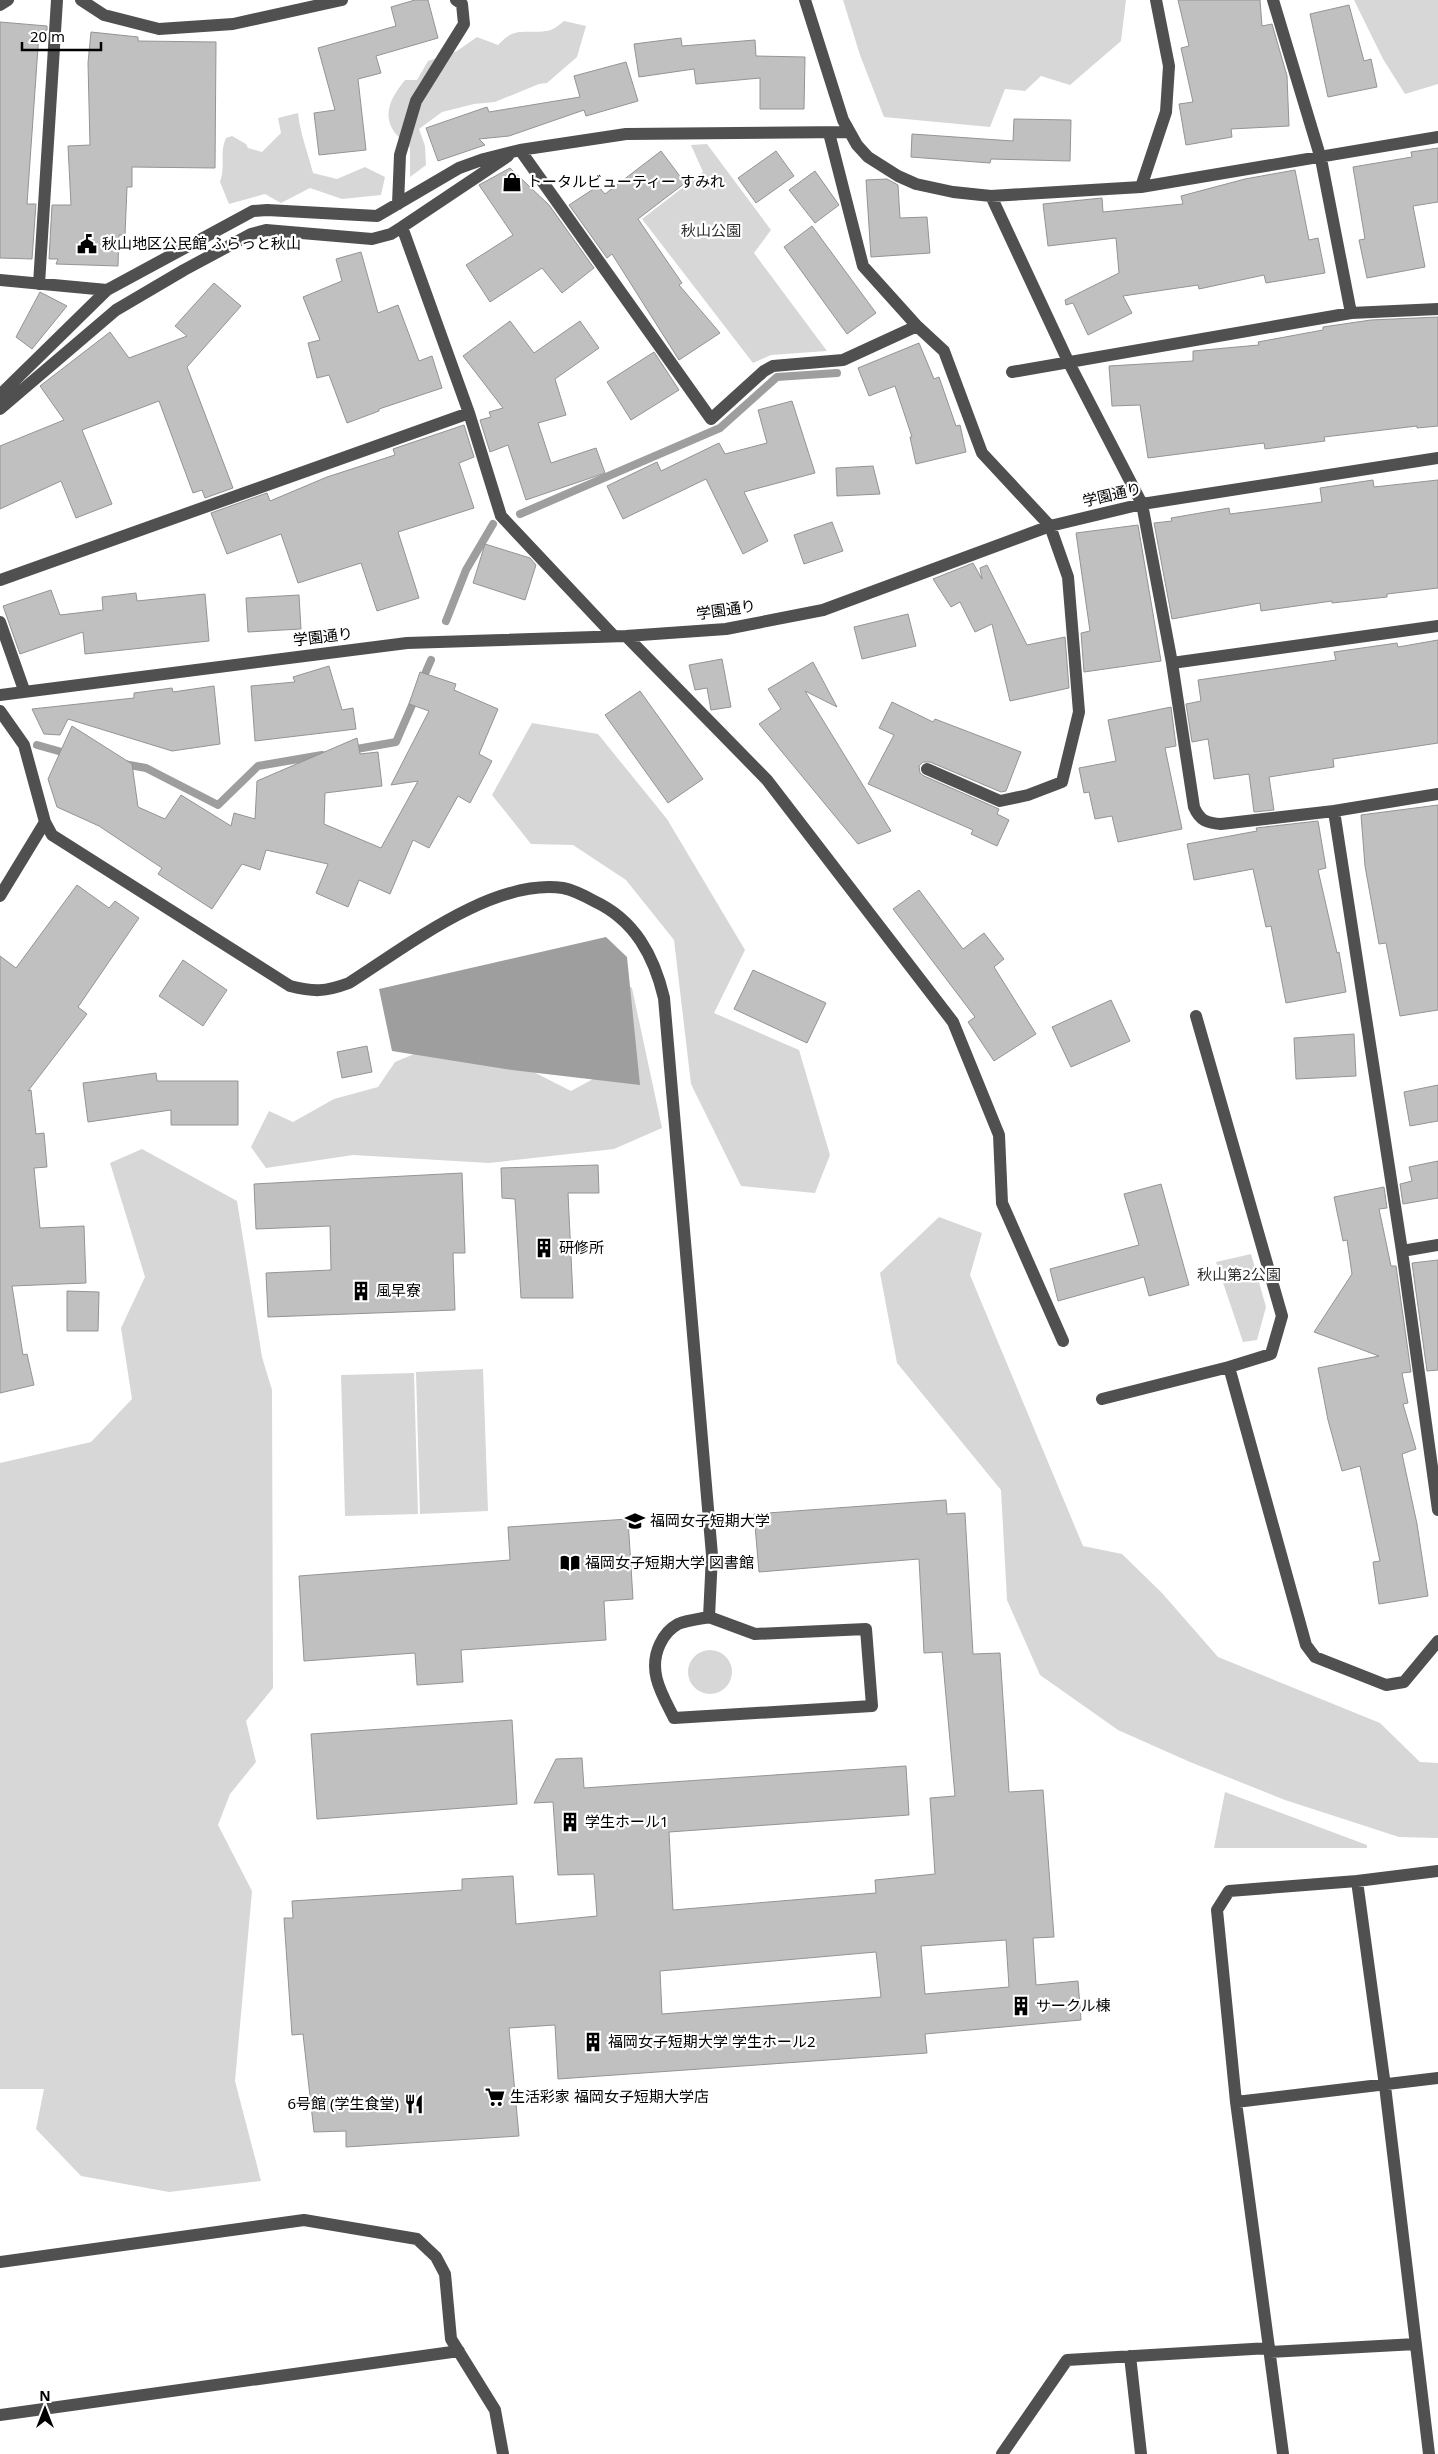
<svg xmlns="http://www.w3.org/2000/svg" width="1438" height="2454" font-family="'Noto Sans','Noto Sans JP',sans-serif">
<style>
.green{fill:#d7d7d7}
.water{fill:#9e9e9e}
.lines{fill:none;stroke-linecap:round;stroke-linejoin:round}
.stream{stroke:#9e9e9e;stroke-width:8}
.building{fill:#c0c0c0;stroke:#949494;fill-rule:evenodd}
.minor{stroke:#505050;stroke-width:12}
.labels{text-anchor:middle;stroke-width:4.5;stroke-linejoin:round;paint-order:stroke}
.poi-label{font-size:15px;fill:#000;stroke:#fff;text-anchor:start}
.park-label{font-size:15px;fill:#2e2e2e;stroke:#fff}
.street-label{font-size:15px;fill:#000;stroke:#fff}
</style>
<rect width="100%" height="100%" fill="#fff"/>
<path class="green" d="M843,0H1126L1121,41L1070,85L1041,76L1025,91L1005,89L990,127L884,117L860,55Z
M1354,0H1438V84L1405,94L1383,59Z
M564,21L586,26L577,57L547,83L539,84L495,102L474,104L442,112L419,129L425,146L426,165L410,177V148C405,141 397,137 393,130C382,112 393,95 405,80H417L428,61L457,51L477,37L498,45C515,26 524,34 546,31C552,31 559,25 564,21Z
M298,113C300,133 308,153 313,173L337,179L365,167L385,177L381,195L342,199L310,188L281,203L265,194L229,204L220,182C226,165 219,153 226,138L232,136L246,144L248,148L262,152L281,133L278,118Z
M707,144L771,230L754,253L827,351L771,355L753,363L642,219L703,172L691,145Z
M532,723L598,734L667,819L745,950L714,1013L799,1050L830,1155L815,1193L741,1186L691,1084L674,940L626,880L573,845L531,844L492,795Z
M585,957L632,988L662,1128L614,1149L489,1163L353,1155L266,1168L251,1147L269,1111L293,1122L334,1099L378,1087L395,1062L431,1047L494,1052L571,1091L617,1066Z
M142,1149L237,1201L262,1357L272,1390L273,1688L246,1721L256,1762L230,1794L218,1825L252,1891L235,2081L261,2181L169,2192L81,2176L36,2129L44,2089H0V1463L91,1442L132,1399L121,1328L145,1277L110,1163Z
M939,1217L982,1233L970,1275L1083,1546L1122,1554L1162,1593L1218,1657L1380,1723L1420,1762L1438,1763V1838L1399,1837L1285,1800L1190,1762L1118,1730L1040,1675L1007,1600L1001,1490L897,1363L880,1273Z
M1251,1254L1266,1307L1257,1340L1243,1342L1216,1262Z
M483,1369L488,1511L420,1514L416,1372Z
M414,1373L418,1514L345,1516L341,1375Z
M688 1672a22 22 0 1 1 44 0a22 22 0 1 1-44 0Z
M1225,1792L1367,1845V1848H1214Z"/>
<path class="water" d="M606,937L627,957L640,1085L512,1070L392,1051L379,989Z"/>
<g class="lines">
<path class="stream" d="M520,514L720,428L777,377L837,373
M446,621L466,570L493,524
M421,683L431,660
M37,745L69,754
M351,750L396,742L416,696
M124,764L146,768L218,805L258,766L322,755"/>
</g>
<path class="building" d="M415,0H428L438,38L376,56L381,73L358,79L366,150L319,155L314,113L335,110L318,48L396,26L391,7Z
M1178,0H1260L1262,26L1272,24L1287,76L1289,126L1231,129L1232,137L1186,145L1179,104L1193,102L1181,48L1189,46Z
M1349,5L1364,61L1371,59L1377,87L1328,97L1310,14Z
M0,22L47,26V30L39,33L27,204H36L32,259L0,258Z
M91,32L138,37V41L216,42L215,168L132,167V187H127L125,235H119L118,266L56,264L58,259H49L52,205H71L68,146L90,145L88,63Z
M681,38L682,46L755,40L756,56L805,57L804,109H760V78L696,84L694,69L639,77L634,44Z
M626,62L638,101L586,116L584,110L509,136L479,139L485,145L438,161L426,128L487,107L489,112L580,97L574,76Z
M1014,119L1071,120L1070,161L991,159L990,163L911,157L912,134L1013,141Z
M1438,148V202L1413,206L1425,267L1367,278L1359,240L1365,239L1353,167L1412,157L1411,152Z
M661,151L685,183L638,219L682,283L679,285L720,333L679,360L612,254L607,258L569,205L598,186L605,194Z
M776,151L794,176L756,203L738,178Z
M510,168L549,205L594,268L562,293L542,268L490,302L466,265L513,235L479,185Z
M1295,170L1309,240L1318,238L1325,273L1266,283L1264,275L1199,289L1198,285L1123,296L1132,313L1088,335L1073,303L1066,305L1065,300L1119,273L1116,238L1048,246L1043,204L1102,198L1103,212L1183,204L1181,196L1245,179Z
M815,171L839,205L815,223L789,190Z
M887,179L898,185L900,218L927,217L930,253L871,257L866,180Z
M812,226L876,313L847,334L784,247Z
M361,252L378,313L398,305L419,361L432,356L442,388L379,409V411L347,423L329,375L317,378L308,343L320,340L303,297L342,281L336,259Z
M214,283L241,306L187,367L233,488L205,498L202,490L193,493L159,401L82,430L112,504L76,518L61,481L0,509V446L64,420L40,386L110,332L129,358L187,336L175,326Z
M40,292L67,306L32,349L16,337Z
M1438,317V426L1417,428V426L1324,437L1325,441L1265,449L1264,443L1148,458L1140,405L1112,406L1109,366L1193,361V351L1259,345L1258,342L1323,330V327L1371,320Z
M510,321L534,353L580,321L599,348L555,379L566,415L538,423L551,463L596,448L605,473L526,500L508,445L490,452L480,420L491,417L489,412L503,408L463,356Z
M919,343L934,379L939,377L956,426L960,425L966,452L916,464L910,437H912L895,386L869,396L858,368Z
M654,352L679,390L631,420L607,382Z
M792,401L815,473L744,492L768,541L743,554L706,479L623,519L607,486L657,462L661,471L719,443L725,454L767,443L758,410Z
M464,425L474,457L459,463L474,508L398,532L419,598L377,611L361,563L298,583L281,534L227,554L211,513L267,493L270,501L327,477L395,455L393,449Z
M873,466L880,494L837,496L836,468Z
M1373,480L1374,487L1438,480V588L1387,594V597L1332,603V601L1261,611L1260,603L1172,619L1154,523L1172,521L1171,518L1229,508L1230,514L1322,502L1320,488Z
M832,522L843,551L804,564L794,535Z
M1138,525L1161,661L1084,672L1081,633L1090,631L1076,533Z
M485,544L530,558L536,565L525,600L473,583Z
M973,563L982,579L980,568L987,565L1027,645L1065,637L1069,688L1010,701L992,624L975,632L960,602L951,607L933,579Z
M51,590L60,615L103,610L102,597L136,593L137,601L205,594L209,641L85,654L83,632L20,654L3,606Z
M299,595L301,629L248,632L246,598Z
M908,614L916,646L862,659L854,627Z
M1438,640V743L1333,759L1334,767L1269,777L1274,810L1254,812L1249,774L1214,779L1208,739L1192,742L1186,704L1201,701L1198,680L1336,660L1334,652L1397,643L1398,647Z
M722,659L731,707L711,710L707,688L695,690L689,665Z
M813,662L837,707L805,691L891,831L858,844L759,724L781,709L768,689Z
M329,666L342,710L353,708L356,729L255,741L251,686L295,682L293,677Z
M420,672L456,684L454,690L498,709L479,754L492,761L470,803L458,796L429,848L413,840L390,894L359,880L348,907L316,893L328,864L266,850L260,870L242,864L212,909L158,874L162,868L99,826L57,807L48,779L72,726L132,764L138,807L165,819L181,795L231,826L234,813L255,819L257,781L357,738L360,754L378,752L382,786L325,793L324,824L381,848L418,781L391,785L429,711L409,704Z
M214,686L220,744L172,751L68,719L60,735L44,734L32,709L134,698V693L172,688L173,692Z
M640,691L703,779L668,803L605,715Z
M892,702L933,722L935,719L1021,752L1006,791L1001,792L930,762H923L919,766L920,773L924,776L999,809L997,814L1009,820L997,846L971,834L973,830L868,784L894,735L879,728Z
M1171,707L1176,746L1165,748L1182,829L1118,842L1112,816L1095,819L1089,792L1084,793L1079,768L1116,761L1108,720Z
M1438,805V1010L1400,1016L1386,943L1379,944L1365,866L1361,815Z
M1318,821L1326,868L1318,870L1337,953L1339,952L1346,992L1286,1003L1271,926L1266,927L1253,869L1194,880L1187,844L1257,831L1256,828Z
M77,885L109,908L115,901L139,918L78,1007L87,1014L28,1091L31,1090L36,1134L44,1133L47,1167L34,1168L40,1228L84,1226L86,1283L12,1286L23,1355L27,1354L34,1385L0,1393V956L16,968Z
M919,890L963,949L984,933L1004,959L994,967L1036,1034L994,1061L968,1022L975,1017L893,909Z
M183,960L227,990L203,1026L159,996Z
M753,970L826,1003L807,1043L734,1009Z
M1111,1000L1130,1041L1071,1067L1052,1027Z
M1354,1034L1356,1076L1296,1079L1294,1038Z
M367,1046L372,1072L342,1078L337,1052Z
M156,1073L157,1081H238V1125H171V1110L88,1122L83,1083Z
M1438,1085V1121L1410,1126L1404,1092Z
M1438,1161V1198L1403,1204L1400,1184L1412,1181L1409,1167Z
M598,1165L599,1193H568L573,1298H521L515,1199L502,1198L501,1168Z
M462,1173L465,1253H453L455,1310L268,1317L266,1273L331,1270L330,1226L256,1229L254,1184Z
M1161,1184L1189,1285L1149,1296L1144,1277L1058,1301L1050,1269L1139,1245L1124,1194Z
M1384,1187L1387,1208L1379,1209L1391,1266H1396L1411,1372L1402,1373L1408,1403L1403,1404L1416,1449L1402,1454L1417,1524L1428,1596L1379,1604L1373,1562L1380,1561L1360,1466L1342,1471L1328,1420L1318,1368L1379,1356L1314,1332L1352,1274L1347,1240L1343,1241L1334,1197Z
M1438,1260V1370L1427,1371L1412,1263Z
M67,1291L99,1292L98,1331H67Z
M946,1500L947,1514L965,1513L973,1654L1000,1653L1009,1792L1043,1790L1054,1937L1033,1938L1036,1985L1078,1981L1081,2020L925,2034L927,2053L558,2079L555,2025L509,2028L519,2136L346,2147V2131L314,2132L303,2034L292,2035L284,1918H293L292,1901L462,1890V1879L513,1876L516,1924L597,1916L594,1874L558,1875L553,1802L534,1803L556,1759L582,1758L584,1788L906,1766L909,1815L669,1832L673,1910L876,1893L875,1880L935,1874L930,1798L955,1796L942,1652L924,1653L919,1559L759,1572L754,1514ZM1006,1940L1009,1987L925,1994L921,1946ZM876,1952L881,1997L662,2014L660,1971Z
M628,1519L633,1599L604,1601L606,1640L461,1650L463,1682L417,1685L415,1653L304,1661L299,1576L510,1560L508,1527Z
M512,1720L517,1804L317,1819L311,1734Z"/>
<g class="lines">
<path class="minor" d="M81,0L104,15L159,29L233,24L342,0
M805,0L843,120L857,145L868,157L898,176L916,184L953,192L991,196L1141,187L1438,137
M1273,0L1321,159L1351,313
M0,5L8,0
M829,133L863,266L917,326L944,351L982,453L1050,526L1068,577L1079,712L1062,782L1028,795L1000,801L927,769
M520,150L711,419L764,371L773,366L843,360L917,326
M1141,187L1166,112L1169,66L1156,0
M991,196L1068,361L1142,504L1172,663L1194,807C1200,821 1207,823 1221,824L1334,811L1402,1251L1438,1510
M398,204L400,155L416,101L464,24L462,4L456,0
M402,227L469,413L501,516L614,636
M0,280L107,290
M39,284L57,0
M1012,372L1351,313L1438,309
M0,395L107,290L253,211L267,210L377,216L459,168L484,159L520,150L626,134L849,132
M0,409L116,310L184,270L251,234L266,230L372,239L391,234L402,227L508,156
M0,580L469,413
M0,622L24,690
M626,636L767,780L953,1022L999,1135L1002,1203L1063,1341
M1172,663L1438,626
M0,695L407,643L626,636L726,629L823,610L1050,526L1142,504L1438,458
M0,711L24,745L45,822L52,835L290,986C314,992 325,992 349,983C406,947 493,878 563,888C573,890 585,896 594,901C635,920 654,956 664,998L712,1555L709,1617
M1334,811L1438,794
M0,896L45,822
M1196,1016L1282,1316L1271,1354L1229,1367L1306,1645L1315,1657L1386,1685L1404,1682L1438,1641
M1402,1251L1438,1245
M1102,1399L1229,1367
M709,1617L755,1634L866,1629L872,1706L674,1718C662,1694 647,1671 660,1644C664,1635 669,1629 678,1624C688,1620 699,1619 709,1617Z
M1357,1881L1385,2086L1429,2454
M1236,2102L1438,2078
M0,2262L304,2220L417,2239L436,2257L445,2274L451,2339L495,2410L503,2454
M1269,2348L1283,2454
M1269,2352L1416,2344
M1130,2356L1141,2454
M0,2415L459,2351
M1002,2454L1067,2360L1269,2348L1236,2102L1217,1910L1229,1891L1357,1881L1438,1871"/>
</g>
<defs>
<symbol id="shop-bare" viewBox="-9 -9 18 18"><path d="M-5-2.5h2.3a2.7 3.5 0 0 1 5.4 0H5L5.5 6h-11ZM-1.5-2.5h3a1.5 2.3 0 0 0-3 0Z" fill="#000" stroke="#fff" stroke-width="2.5" paint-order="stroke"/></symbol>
<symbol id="civic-bare" viewBox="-9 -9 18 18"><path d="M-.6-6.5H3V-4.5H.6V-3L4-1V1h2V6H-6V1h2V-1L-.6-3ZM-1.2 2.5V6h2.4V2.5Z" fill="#000" stroke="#fff" stroke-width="2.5" paint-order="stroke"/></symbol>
<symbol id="building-bare" viewBox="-9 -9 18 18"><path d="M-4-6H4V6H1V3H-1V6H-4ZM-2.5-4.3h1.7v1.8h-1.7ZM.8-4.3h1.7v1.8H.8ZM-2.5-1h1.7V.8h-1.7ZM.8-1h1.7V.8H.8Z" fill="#000" stroke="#fff" stroke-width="2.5" paint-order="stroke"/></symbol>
<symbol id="university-bare" viewBox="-9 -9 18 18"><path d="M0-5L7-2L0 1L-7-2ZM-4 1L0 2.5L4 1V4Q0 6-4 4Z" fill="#000" stroke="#fff" stroke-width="2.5" paint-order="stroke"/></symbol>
<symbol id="library-bare" viewBox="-9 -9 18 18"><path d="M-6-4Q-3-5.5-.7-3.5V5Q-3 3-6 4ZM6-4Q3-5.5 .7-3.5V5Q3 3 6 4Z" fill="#000" stroke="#fff" stroke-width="2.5" paint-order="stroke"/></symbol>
<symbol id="supermarket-bare" viewBox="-9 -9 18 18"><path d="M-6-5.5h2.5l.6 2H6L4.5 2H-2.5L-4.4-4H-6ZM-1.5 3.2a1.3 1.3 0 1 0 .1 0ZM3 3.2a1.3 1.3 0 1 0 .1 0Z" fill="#000" stroke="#fff" stroke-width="2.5" paint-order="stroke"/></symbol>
<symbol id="restaurant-bare" viewBox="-9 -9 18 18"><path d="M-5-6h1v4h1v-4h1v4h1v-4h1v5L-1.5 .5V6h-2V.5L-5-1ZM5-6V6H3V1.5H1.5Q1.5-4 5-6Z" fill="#000" stroke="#fff" stroke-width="2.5" paint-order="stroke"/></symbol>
</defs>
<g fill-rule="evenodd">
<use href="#shop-bare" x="498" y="168" width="28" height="28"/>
<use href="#civic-bare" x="73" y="230" width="28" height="28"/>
<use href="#building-bare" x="530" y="1234" width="28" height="28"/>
<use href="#building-bare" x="347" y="1277" width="28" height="28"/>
<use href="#university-bare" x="621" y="1507" width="28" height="28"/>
<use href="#library-bare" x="556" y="1549" width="28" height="28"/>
<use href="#building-bare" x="556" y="1808" width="28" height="28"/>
<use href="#building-bare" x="1007" y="1992" width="28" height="28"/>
<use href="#building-bare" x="579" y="2028" width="28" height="28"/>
<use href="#supermarket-bare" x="481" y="2083" width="28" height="28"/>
<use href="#restaurant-bare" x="400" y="2090" width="28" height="28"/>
</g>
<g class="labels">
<g class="poi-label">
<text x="527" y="187">トータルビューティー すみれ</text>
<text x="102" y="249">秋山地区公民館 ふらっと秋山</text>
<text x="559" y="1253">研修所</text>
<text x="376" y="1296">風早寮</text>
<text x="650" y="1526">福岡女子短期大学</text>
<text x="585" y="1568">福岡女子短期大学 図書館</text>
<text x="585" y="1827">学生ホール1</text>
<text x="1036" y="2011">サークル棟</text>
<text x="608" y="2047">福岡女子短期大学 学生ホール2</text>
<text x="510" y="2102">生活彩家 福岡女子短期大学店</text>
<text x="399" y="2109" text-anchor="end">6号館 (学生食堂)</text>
</g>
<g class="park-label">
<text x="711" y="236">秋山公園</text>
<text x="1239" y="1280">秋山第2公園</text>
</g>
<g class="street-label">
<text transform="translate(1112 495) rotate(-13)" y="5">学園通り</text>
<text transform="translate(726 610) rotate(-8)" y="5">学園通り</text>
<text transform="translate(323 637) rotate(-7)" y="5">学園通り</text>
</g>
</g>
<g transform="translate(45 2409)" stroke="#ffffff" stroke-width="4" paint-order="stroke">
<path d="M0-4L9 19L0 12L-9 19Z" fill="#000000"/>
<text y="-8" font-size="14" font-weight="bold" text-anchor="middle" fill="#000000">N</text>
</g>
<path d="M22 42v8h79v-8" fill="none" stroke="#000000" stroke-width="2.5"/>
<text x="30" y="42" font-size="15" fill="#000000" stroke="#ffffff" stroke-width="4" paint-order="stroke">20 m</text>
</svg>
